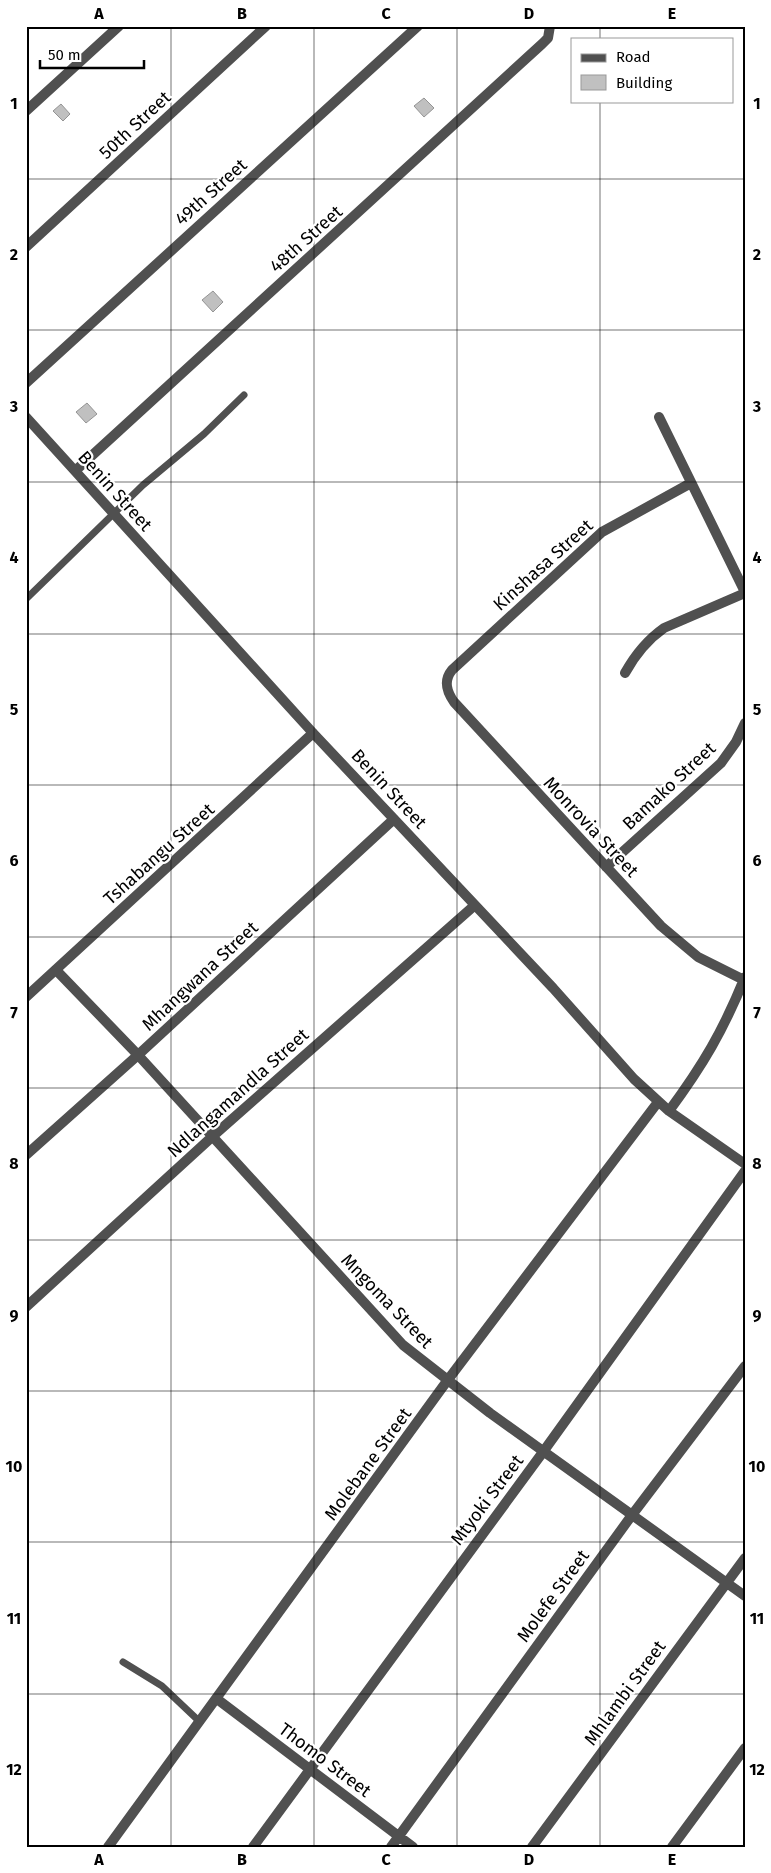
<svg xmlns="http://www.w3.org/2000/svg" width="771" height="1873" font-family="'Fira Sans',sans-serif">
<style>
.building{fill:#c0c0c0;stroke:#949494}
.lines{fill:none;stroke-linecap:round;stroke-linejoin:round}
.lane{stroke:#505050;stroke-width:7}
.street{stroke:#505050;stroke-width:10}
.grid{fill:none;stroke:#000;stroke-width:1;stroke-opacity:0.55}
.labels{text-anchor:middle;stroke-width:4.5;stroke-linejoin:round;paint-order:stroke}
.street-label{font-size:18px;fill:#000;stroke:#fff}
.neatline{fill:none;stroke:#000;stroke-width:2}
.grid-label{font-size:16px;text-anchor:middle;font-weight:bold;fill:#000}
</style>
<rect width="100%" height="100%" fill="#fff"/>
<path class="building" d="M424,98L434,108L424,117L414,106Z
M61,104L70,114L63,121L53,111Z
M213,291L223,302L213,312L202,300Z
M87,403L97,414L86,423L76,412Z"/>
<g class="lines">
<path class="lane" d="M26,599L143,485L204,434L244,395
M123,1662L162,1686L200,1722"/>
<path class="street" d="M26,111L119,26
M26,247L266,26
M26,383L418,26
M26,417L313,733L553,988L634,1079L669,1111L745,1164
M659,417L745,592
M75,471L542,44L548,38L550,26
M691,483L602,532L452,670C443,681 447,692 454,702L661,926L698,957L744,980
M625,673C635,655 647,640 664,628L745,593
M606,867L721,763L736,742L745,723
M56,970L138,1055L403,1345L490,1413L745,1596
M26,997L313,733
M669,1111C703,1065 723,1031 745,977
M26,1155L138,1055L394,819
M26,1307L213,1136L475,905
M217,1699L413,1847
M108,1847L447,1381L658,1102
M253,1847L543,1452L745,1171
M391,1847L632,1515L745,1366
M532,1847L745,1558
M672,1847L745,1748"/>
</g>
<path class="grid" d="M171,26V1847M314,26V1847M457,26V1847M600,26V39M600,101V1847M26,179H745M26,330H745M26,482H745M26,634H745M26,785H745M26,937H745M26,1088H745M26,1240H745M26,1391H745M26,1542H745M26,1694H745"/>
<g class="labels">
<g class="street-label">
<text transform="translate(135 125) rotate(-43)" y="6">50th Street</text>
<text transform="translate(211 192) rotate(-42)" y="6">49th Street</text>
<text transform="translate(306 239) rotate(-42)" y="6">48th Street</text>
<text transform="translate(115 491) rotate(48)" y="6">Benin Street</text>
<text transform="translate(543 565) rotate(-42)" y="6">Kinshasa Street</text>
<text transform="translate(669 786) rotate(-43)" y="6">Bamako Street</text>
<text transform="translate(389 789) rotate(47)" y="6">Benin Street</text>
<text transform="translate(591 827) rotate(47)" y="6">Monrovia Street</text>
<text transform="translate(159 854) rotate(-42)" y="6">Tshabangu Street</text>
<text transform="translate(200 976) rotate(-43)" y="6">Mhangwana Street</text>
<text transform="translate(238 1093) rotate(-42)" y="6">Ndlangamandla Street</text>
<text transform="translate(387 1301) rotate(46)" y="6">Mngoma Street</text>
<text transform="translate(368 1464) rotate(-54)" y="6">Molebane Street</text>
<text transform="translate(487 1500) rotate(-53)" y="6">Mtyoki Street</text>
<text transform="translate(553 1596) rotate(-54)" y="6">Molefe Street</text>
<text transform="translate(625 1693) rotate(-54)" y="6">Mhlambi Street</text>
<text transform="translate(325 1760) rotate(37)" y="6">Thomo Street</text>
</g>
</g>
<rect width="771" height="1873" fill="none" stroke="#ffffff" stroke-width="55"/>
<rect x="571" y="38" width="162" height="65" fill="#ffffff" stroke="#999999"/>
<rect x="581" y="54" width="25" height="8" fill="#505050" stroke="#999999"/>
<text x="616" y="62" font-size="15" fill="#000000">Road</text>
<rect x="581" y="75" width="25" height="15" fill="#c0c0c0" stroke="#999999"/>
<text x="616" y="88" font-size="15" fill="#000000">Building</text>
<path d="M40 60v8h104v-8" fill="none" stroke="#000000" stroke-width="2.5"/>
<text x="48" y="60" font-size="15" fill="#000000" stroke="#ffffff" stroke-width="4" paint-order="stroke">50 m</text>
<rect x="28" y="28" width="716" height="1818" class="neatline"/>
<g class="grid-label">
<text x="99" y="19">A</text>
<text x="242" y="19">B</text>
<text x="386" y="19">C</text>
<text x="529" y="19">D</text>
<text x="672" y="19">E</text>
<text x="14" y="109">1</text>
<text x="757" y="109">1</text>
<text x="14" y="260">2</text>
<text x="757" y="260">2</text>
<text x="14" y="412">3</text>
<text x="757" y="412">3</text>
<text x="14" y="563">4</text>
<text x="757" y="563">4</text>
<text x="14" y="715">5</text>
<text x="757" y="715">5</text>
<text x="14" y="866">6</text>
<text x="757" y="866">6</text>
<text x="14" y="1018">7</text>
<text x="757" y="1018">7</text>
<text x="14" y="1169">8</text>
<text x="757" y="1169">8</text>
<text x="14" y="1321">9</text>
<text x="757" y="1321">9</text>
<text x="14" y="1472">10</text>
<text x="757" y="1472">10</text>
<text x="14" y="1624">11</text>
<text x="757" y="1624">11</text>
<text x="14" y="1775">12</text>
<text x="757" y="1775">12</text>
<text x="99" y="1865">A</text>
<text x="242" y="1865">B</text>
<text x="386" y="1865">C</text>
<text x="529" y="1865">D</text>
<text x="672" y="1865">E</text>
</g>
</svg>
